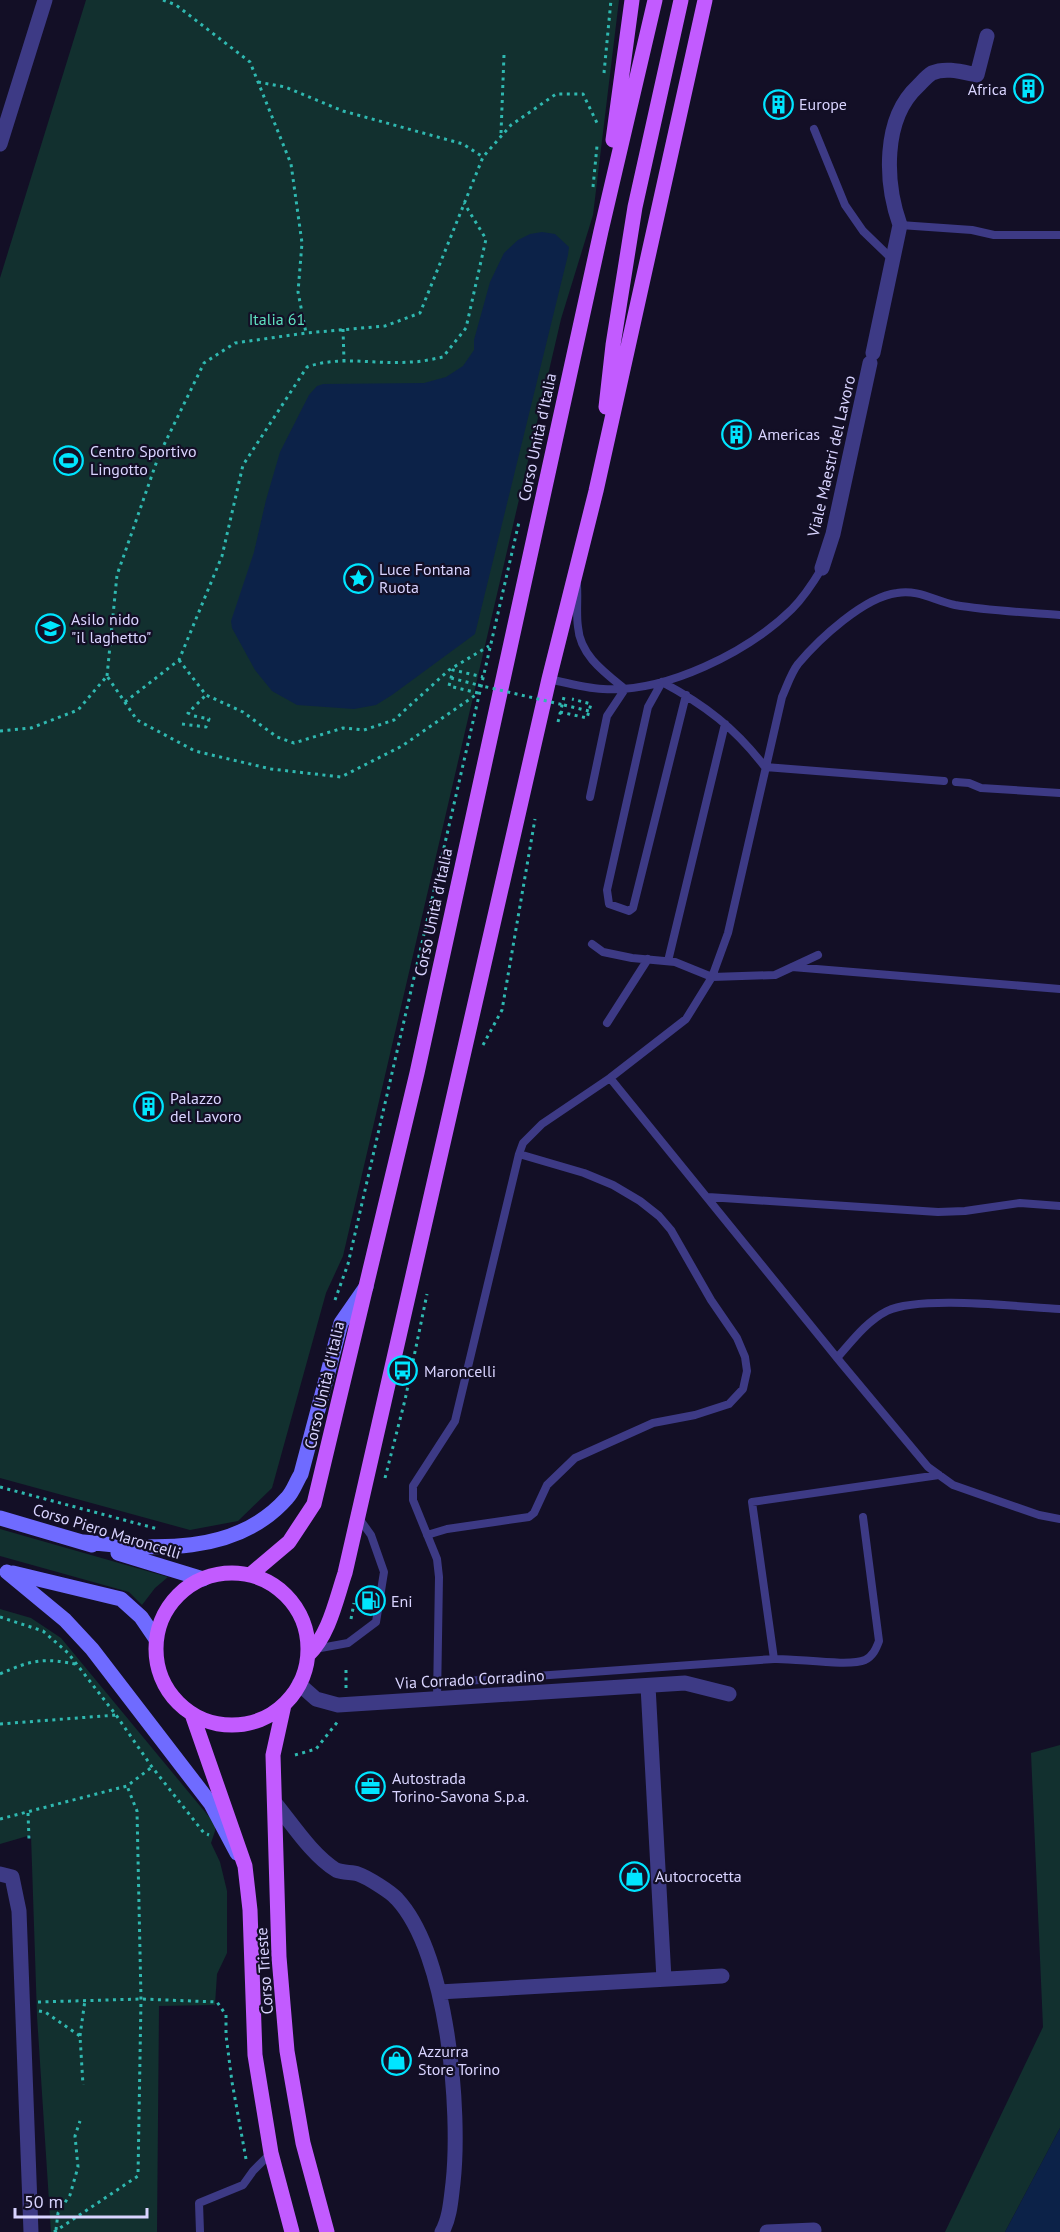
<svg xmlns="http://www.w3.org/2000/svg" width="1060" height="2232" font-family="'PT Sans',sans-serif">
<style>
.green{fill:#12302f}
.water{fill:#0c2248}
.lines{fill:none;stroke-linecap:round;stroke-linejoin:round}
.path{stroke:#2fb8b0;stroke-width:3;stroke-dasharray:3 4.5;stroke-linecap:butt}
.service{stroke:#3d3a85;stroke-width:8}
.minor{stroke:#3d3a85;stroke-width:15}
.tertiary{stroke:#3d3a85;stroke-width:15}
.secondary{stroke:#6f6bff;stroke-width:15}
.primary{stroke:#c25bff;stroke-width:15}
.path-bridge{stroke:#2fb8b0;stroke-width:3;stroke-dasharray:3 4.5;stroke-linecap:butt}
.labels{text-anchor:middle;stroke-width:4.5;stroke-linejoin:round;paint-order:stroke}
.poi-label{font-size:16px;fill:#d9d4ff;stroke:#130f26;text-anchor:start}
.park-label{font-size:16px;fill:#5fe0c0;stroke:#130f26}
.street-label{font-size:16px;fill:#d9d4ff;stroke:#130f26}
</style>
<rect width="100%" height="100%" fill="#130f26"/>
<path class="green" d="M86,0H619L593,215L561,319L343,1256L326,1293L272,1488L238,1521L190,1530L0,1478V278Z
M0,1529L168,1577L155,1588L142,1605L129,1592L0,1556Z
M0,1609L31,1618L61,1638L215,1824V1831L211,1843L220,1862L227,1891V1953L217,1974L215,2005L159,2006L157,2232H51L37,2016L31,1835L0,1844Z
M1060,1745V2128L1005,2232H945L1043,2027L1031,1753Z"/>
<path class="water" d="M542,232L555,234L569,247L568,255L475,634L392,695L376,705L354,709L297,705L272,691L255,670L232,628L231,621L254,552L266,500L280,452L309,395L317,386L323,384L424,383L446,377L463,366L474,350V340L490,282L504,253L518,240L530,234Z
M1060,2128V2232H1005Z"/>
<g class="lines">
<path class="path" d="M163,0L176,5L250,62L291,164L302,243L298,292L306,333
M604,73L611,0
M258,82L285,87L343,111L463,144L483,157
M501,133L504,55
M593,187L597,146
M343,329L344,361
M179,660L206,695L243,712L277,737L294,743L343,728L364,730L394,720L449,670L489,646
M107,676L117,575L159,455L204,363L235,343L306,333L385,326L420,313L483,157L511,125L556,94H583L598,125
M451,678L478,685
M478,693L449,686L453,670L483,677
M125,702L179,660L222,556L243,465L307,367C341,355 375,365 411,362C421,362 433,359 443,357L466,328L486,239L464,203
M564,705L589,711
M560,712L587,718L591,704L572,699
M558,722L565,693
M182,724L206,727L209,719L194,716L188,713L206,695
M0,731L31,728L78,710L107,676L137,720L195,751L271,769L341,777L402,746L477,694
M483,1045L502,1010L535,819
M335,1300L348,1264L519,522
M385,1478L405,1400L427,1294
M0,1487L158,1529
M0,1617L43,1631L68,1653L116,1715L152,1767L204,1833L209,1835
M351,1619L354,1603
M0,1674C31,1660 45,1657 79,1665
M346,1688V1669
M0,1724L116,1715
M295,1755L316,1749L339,1720
M28,1813L29,1839
M0,1819L127,1786L152,1767
M38,2002L141,1999L217,2002L226,2015V2035L232,2082L246,2159
M39,2011L45,2012L80,2036L83,2085
M80,2036L85,2000
M56,2230L58,2213L70,2195L78,2167L75,2136L80,2121
M54,2232L138,2176L141,1999L137,1811L127,1786"/>
<path class="service" d="M814,129L845,205L863,231L893,260
M900,225L972,230L994,235H1060
M577,585C578,599 576,614 578,627C580,655 604,672 625,689
M549,679C567,683 585,688 603,689C666,693 748,652 792,609C804,597 813,583 822,568
M686,695L633,908L629,911L609,904L607,890L648,707L662,682C705,705 735,728 765,767L944,781
M956,782L969,783L981,788L1060,793
M590,797L607,716L625,689
M592,944L603,952L632,958L675,962L712,977L775,975L818,955
M668,961L725,724
M792,967L1060,989
M607,1023L648,959
M610,1078L842,1364L928,1467L953,1485L1039,1515L1060,1519
M708,1197L938,1212L965,1211L1020,1203L1060,1206
M837,1358C852,1341 867,1321 887,1311C921,1295 1019,1307 1060,1309
M427,1535L447,1529L529,1517L534,1513L547,1485L575,1458L653,1423L695,1415L729,1404L743,1389L747,1371L745,1357L737,1338L711,1300L671,1230L659,1216L640,1201L613,1185L584,1173L519,1154
M315,1649L348,1643L376,1622L384,1572L371,1535L358,1517
M774,1659C794,1658 849,1667 865,1660C873,1656 876,1649 879,1641L863,1517
M438,1683L774,1659L752,1502L939,1475
M437,1699L439,1577L437,1559L413,1500V1486L455,1421L519,1154L523,1143L542,1124L610,1078L686,1019L712,977L728,933L782,697C787,686 791,673 798,664C819,639 864,597 897,593C918,589 935,601 955,605C989,611 1025,612 1060,615
M200,2232L199,2203L243,2185L253,2171L271,2153"/>
<path class="minor" d="M873,353L900,225C885,183 882,119 918,86C922,82 927,76 932,73C946,67 962,72 977,75L987,36
M822,568L833,534L870,363
M299,1684L316,1699L338,1705L685,1683L729,1694
M648,1686L664,1979
M275,1803C293,1825 312,1855 336,1870C343,1873 352,1872 358,1874C367,1877 391,1892 397,1899C448,1954 461,2111 453,2183C451,2199 450,2218 442,2232
M0,1874L12,1877L19,1911L31,2232
M439,1992L722,1976
M767,2232L814,2230"/>
<path class="tertiary" d="M0,144L45,0"/>
<path class="secondary" d="M0,1518L92,1545
M83,1542C153,1549 235,1557 287,1498C293,1492 296,1482 301,1474L341,1323L366,1287
M118,1553L203,1579
M7,1572L65,1620L92,1649L211,1804L237,1853
M13,1573L121,1599L141,1617L156,1639"/>
<path class="primary" d="M613,140L632,0
M606,407L613,345L635,207L681,0
M156 1649a76 76 0 1 1 152 0a76 76 0 1 1-152 0Z
M250,1575L289,1542L314,1504L417,1073L601,231L655,0
M308,1655C329,1635 336,1600 345,1573L549,679L596,491L705,0
M284,1705L273,1755L279,1957L287,2051L303,2143L327,2232
M192,1714L245,1866L250,1910L255,2055L271,2153L292,2232"/>
<path class="path-bridge" d="M478,685L564,705"/>
</g>
<defs>
<symbol id="building-ring" viewBox="-11 -11 22 22"><circle r="9.5" fill="#130f26" stroke="#00e5ff" stroke-width="1.5"/><path d="M-4-6H4V6H1V3H-1V6H-4ZM-2.5-4.3h1.7v1.8h-1.7ZM.8-4.3h1.7v1.8H.8ZM-2.5-1h1.7V.8h-1.7ZM.8-1h1.7V.8H.8Z" fill="#00e5ff"/></symbol>
<symbol id="stadium-ring" viewBox="-11 -11 22 22"><circle r="9.5" fill="#130f26" stroke="#00e5ff" stroke-width="1.5"/><path d="M0-5a6.5 5 0 1 0 0 10a6.5 5 0 1 0 0-10ZM-3.5-1.8h7v3.6h-7Z" fill="#00e5ff"/></symbol>
<symbol id="sight-ring" viewBox="-11 -11 22 22"><circle r="9.5" fill="#130f26" stroke="#00e5ff" stroke-width="1.5"/><path d="M0-6L1.8-2.2L6-1.7L2.9 1.2L3.7 5.4L0 3.3L-3.7 5.4L-2.9 1.2L-6-1.7L-1.8-2.2Z" fill="#00e5ff"/></symbol>
<symbol id="school-ring" viewBox="-11 -11 22 22"><circle r="9.5" fill="#130f26" stroke="#00e5ff" stroke-width="1.5"/><path d="M0-5L7-2L0 1L-7-2ZM-4 1L0 2.5L4 1V4Q0 6-4 4Z" fill="#00e5ff"/></symbol>
<symbol id="bus-ring" viewBox="-11 -11 22 22"><circle r="9.5" fill="#130f26" stroke="#00e5ff" stroke-width="1.5"/><path d="M-5-6H5V4H4V6H2V4H-2V6H-4V4H-5ZM-3.5-4V0h7V-4ZM-3.5 1.2v1.5H-2V1.2ZM2 1.2v1.5H3.5V1.2Z" fill="#00e5ff"/></symbol>
<symbol id="fuel-ring" viewBox="-11 -11 22 22"><circle r="9.5" fill="#130f26" stroke="#00e5ff" stroke-width="1.5"/><path d="M-5.5-6h7V0h2V4h1.3V-2.5L3-4.5l.8-.8L6-3V5H2.5V1h-1V6h-7ZM-4.2-4.7v3.2H.2V-4.7Z" fill="#00e5ff"/></symbol>
<symbol id="office-ring" viewBox="-11 -11 22 22"><circle r="9.5" fill="#130f26" stroke="#00e5ff" stroke-width="1.5"/><path d="M-6-3h4V-5.5h4V-3h4V5H-6ZM-1-4.5V-3h2v-1.5ZM-6 0V1H6V0Z" fill="#00e5ff"/></symbol>
<symbol id="shop-ring" viewBox="-11 -11 22 22"><circle r="9.5" fill="#130f26" stroke="#00e5ff" stroke-width="1.5"/><path d="M-5-2.5h2.3a2.7 3.5 0 0 1 5.4 0H5L5.5 6h-11ZM-1.5-2.5h3a1.5 2.3 0 0 0-3 0Z" fill="#00e5ff"/></symbol>
</defs>
<g fill-rule="evenodd">
<use href="#building-ring" x="1012" y="72" width="33" height="33"/>
<use href="#building-ring" x="762" y="88" width="33" height="33"/>
<use href="#building-ring" x="720" y="418" width="33" height="33"/>
<use href="#stadium-ring" x="52" y="444" width="33" height="33"/>
<use href="#sight-ring" x="342" y="562" width="33" height="33"/>
<use href="#school-ring" x="34" y="612" width="33" height="33"/>
<use href="#building-ring" x="132" y="1090" width="33" height="33"/>
<use href="#bus-ring" x="386" y="1354" width="33" height="33"/>
<use href="#fuel-ring" x="354" y="1584" width="33" height="33"/>
<use href="#office-ring" x="354" y="1770" width="33" height="33"/>
<use href="#shop-ring" x="618" y="1860" width="33" height="33"/>
<use href="#shop-ring" x="380" y="2044" width="33" height="33"/>
</g>
<g class="labels">
<g class="poi-label">
<text x="1007" y="95" text-anchor="end">Africa</text>
<text x="799" y="110">Europe</text>
<text x="758" y="440">Americas</text>
<text x="90" y="457">Centro Sportivo<tspan x="90" dy="18">Lingotto</tspan></text>
<text x="379" y="575">Luce Fontana<tspan x="379" dy="18">Ruota</tspan></text>
<text x="71" y="625">Asilo nido<tspan x="71" dy="18">"il laghetto"</tspan></text>
<text x="170" y="1104">Palazzo<tspan x="170" dy="18">del Lavoro</tspan></text>
<text x="424" y="1377">Maroncelli</text>
<text x="391" y="1607">Eni</text>
<text x="392" y="1784">Autostrada<tspan x="392" dy="18">Torino-Savona S.p.a.</tspan></text>
<text x="655" y="1882">Autocrocetta</text>
<text x="418" y="2057">Azzurra<tspan x="418" dy="18">Store Torino</tspan></text>
</g>
<g class="park-label">
<text x="277" y="325">Italia 61</text>
</g>
<g class="street-label">
<text transform="translate(537 437) rotate(-78)" y="6">Corso Unità d'Italia</text>
<text transform="translate(831 456) rotate(-77)" y="6">Viale Maestri del Lavoro</text>
<text transform="translate(433 912) rotate(-78)" y="6">Corso Unità d'Italia</text>
<text transform="translate(324 1385) rotate(-77)" y="6">Corso Unità d'Italia</text>
<text transform="translate(107 1531) rotate(17)" y="6">Corso Piero Maroncelli</text>
<text transform="translate(470 1679) rotate(-3)" y="6">Via Corrado Corradino</text>
<text transform="translate(264 1971) rotate(-94)" y="6">Corso Trieste</text>
</g>
</g>
<path d="M15 2208v9h132v-9" fill="none" stroke="#d9d4ff" stroke-width="3"/>
<text x="24" y="2208" font-size="18" fill="#d9d4ff" stroke="#130f26" stroke-width="4.5" paint-order="stroke">50 m</text>
</svg>
